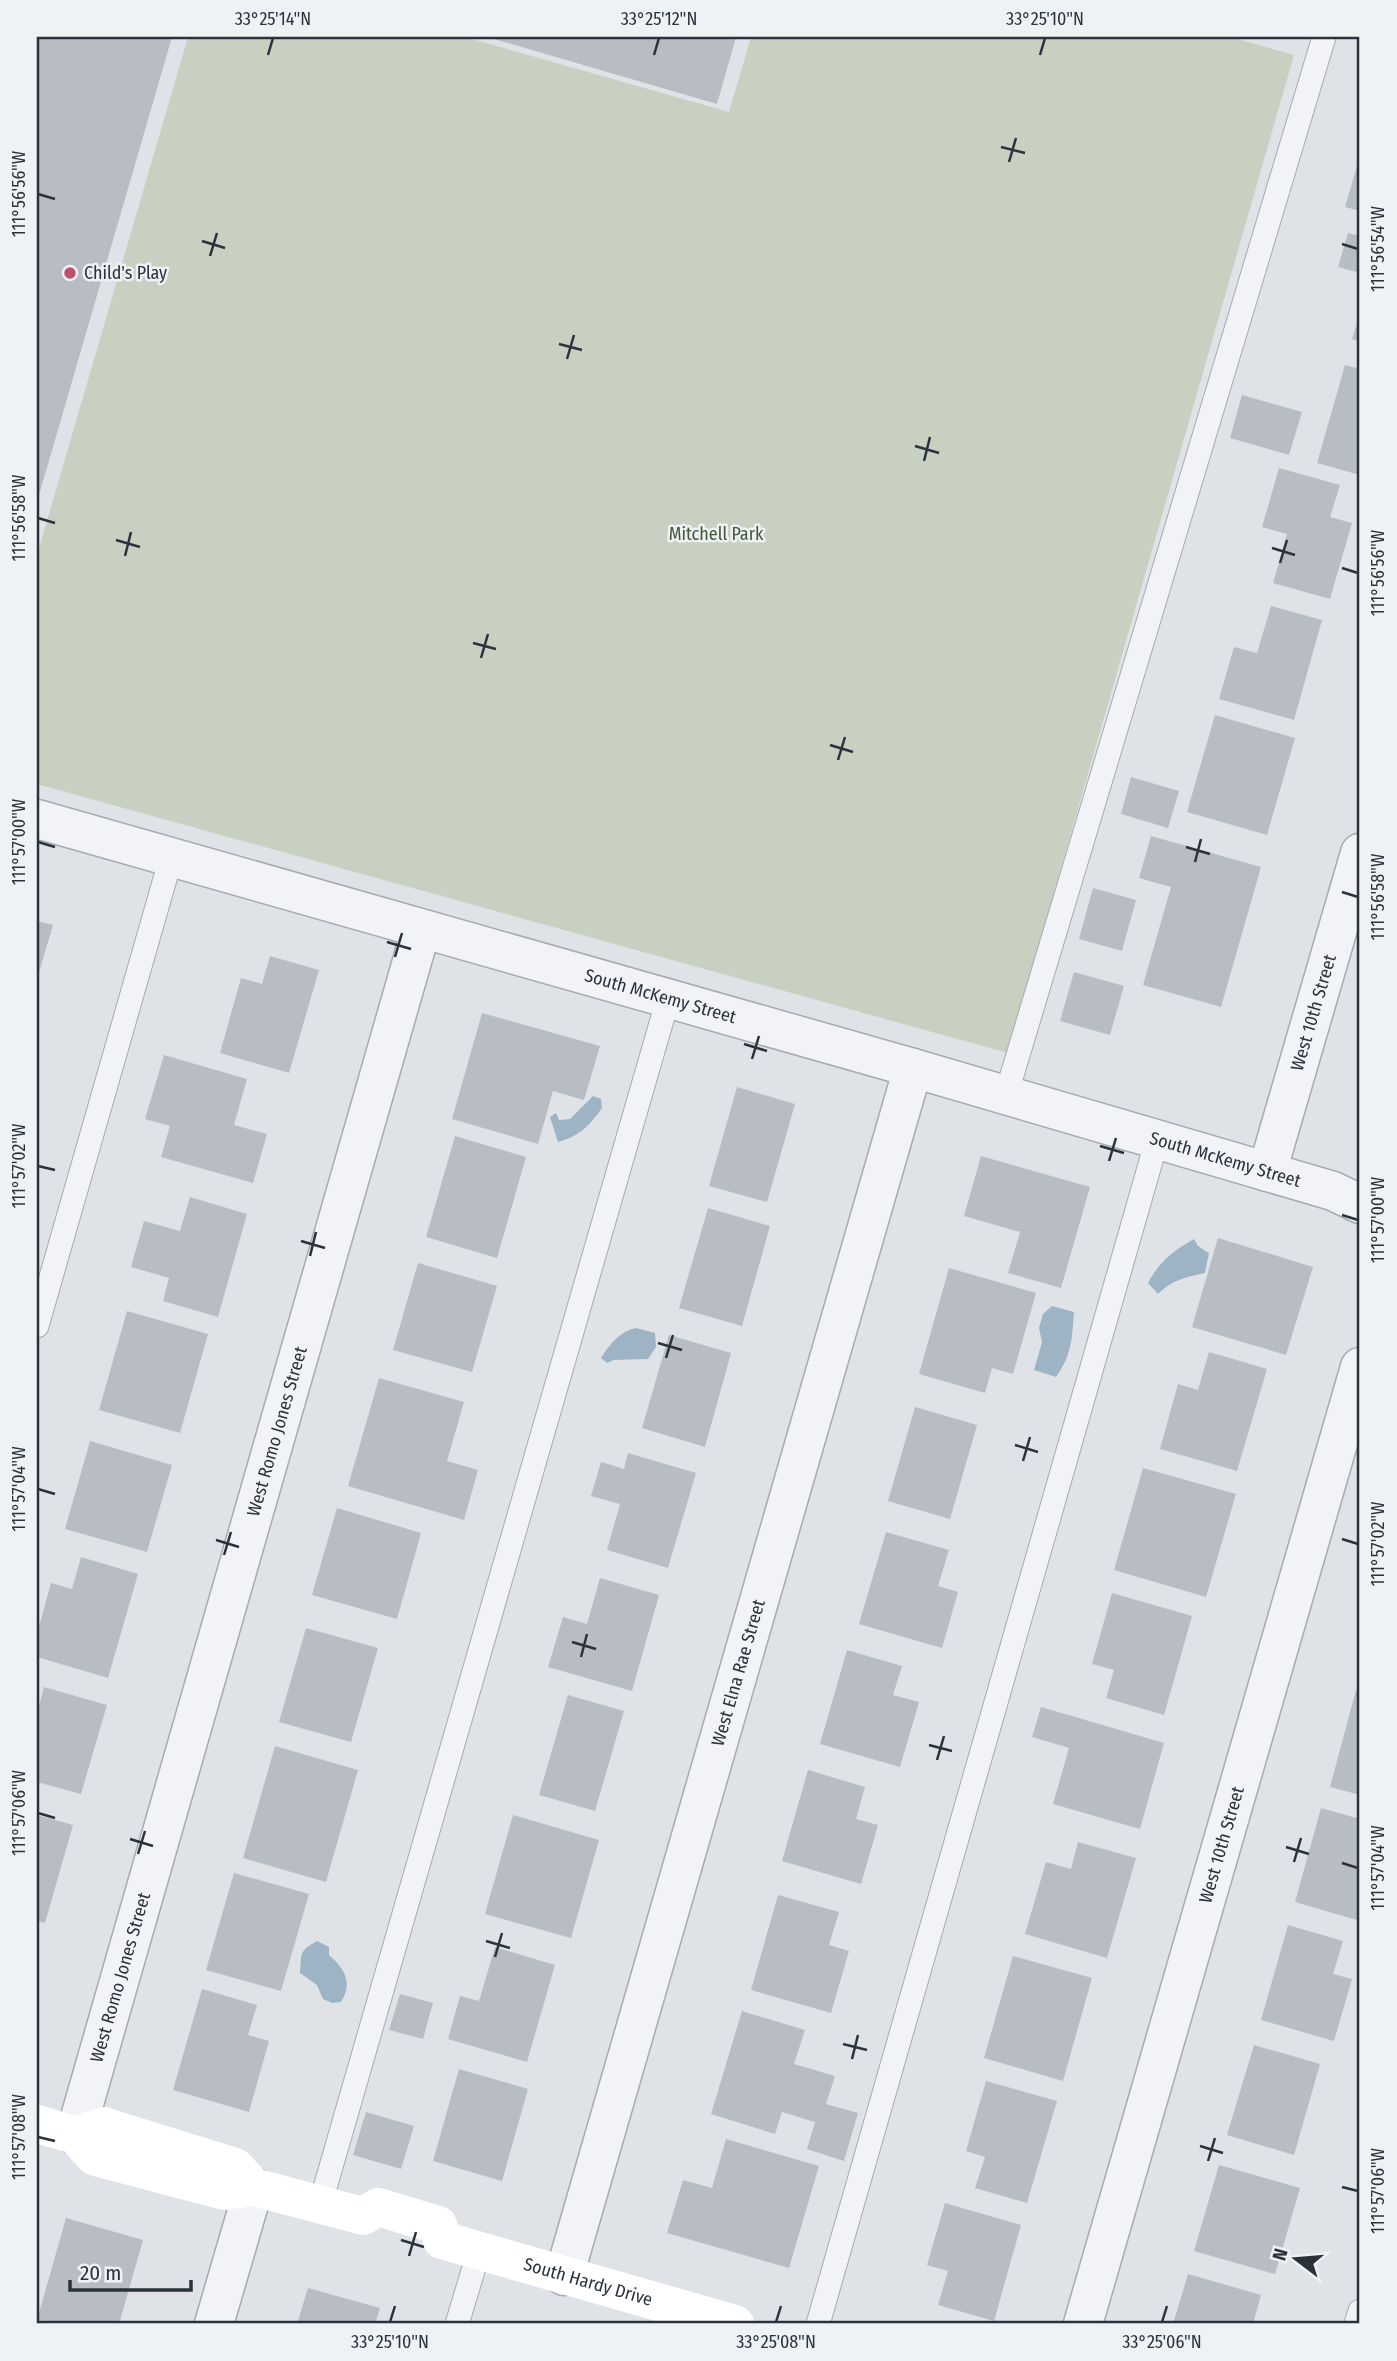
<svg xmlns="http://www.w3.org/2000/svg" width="1397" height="2361" font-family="'Fira Sans Condensed',sans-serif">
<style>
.green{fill:#c7d0c1}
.water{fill:#9eb4c4}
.building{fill:#b7bdc3}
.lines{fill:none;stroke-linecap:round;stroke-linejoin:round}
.lane-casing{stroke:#a5abb0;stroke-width:25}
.street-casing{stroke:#a5abb0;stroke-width:41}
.lane{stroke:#f1f3f6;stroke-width:23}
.street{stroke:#f1f3f6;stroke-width:38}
.secondary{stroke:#fff;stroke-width:38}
.ticks{fill:none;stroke:#2a333c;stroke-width:2.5}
.poi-dot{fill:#c0506e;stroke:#eef2f5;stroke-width:2.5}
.labels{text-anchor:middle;stroke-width:5;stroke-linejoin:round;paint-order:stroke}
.poi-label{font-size:18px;fill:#2a333c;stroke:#eef2f5;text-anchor:start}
.park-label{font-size:18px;fill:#425738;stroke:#eef2f5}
.street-label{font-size:18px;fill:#2a333c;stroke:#eef2f5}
.neatline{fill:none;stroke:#2a333c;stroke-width:2.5}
.ticks-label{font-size:18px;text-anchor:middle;fill:#2a333c}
</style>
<rect width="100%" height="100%" fill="#dfe3e7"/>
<path class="green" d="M188,37H465L729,112L751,37H1230L1294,55L1008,1053L37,784V555Z"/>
<path class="water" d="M593,1096L601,1099L602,1108C589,1126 580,1136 558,1142L550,1117L556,1113L559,1120L570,1119Z
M1194,1239L1198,1246L1209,1253L1205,1273C1186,1277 1172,1280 1158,1294L1148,1283C1159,1262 1174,1250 1194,1239Z
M1052,1306L1074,1312C1072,1338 1072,1355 1056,1377L1034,1370L1042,1342L1039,1328L1043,1314Z
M636,1328L655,1333L656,1347L648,1359L614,1360L607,1363L601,1358C610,1344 620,1331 636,1328Z
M317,1941L329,1947V1955C345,1969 353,1983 341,2002L332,2003L323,1999L317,1985L300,1973C302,1953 298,1952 317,1941Z"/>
<path class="building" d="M38,37H172L37,502V41Z
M487,37H736L717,104Z
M1360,156V211L1345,207Z
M1348,233L1360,236V273L1338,267Z
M1360,314V341L1352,339Z
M1345,365L1360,369V475L1317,463Z
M1242,395L1302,412L1289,455L1230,438Z
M1279,468L1340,485L1330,517L1352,523L1330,599L1273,583L1287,534L1262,527Z
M1271,606L1322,620L1294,720L1219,699L1234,647L1257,653Z
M1215,715L1295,738L1267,835L1187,812Z
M1131,777L1179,791L1168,828L1121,814Z
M1151,836L1261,867L1221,1007L1143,985L1171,887L1139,878Z
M1093,888L1136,900L1122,951L1079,939Z
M37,921L53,925L37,979Z
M270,956L319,970L289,1073L220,1053L241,978L262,984Z
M1074,972L1124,986L1110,1035L1060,1021Z
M482,1013L600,1046L584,1100L553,1091L538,1144L452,1119Z
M164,1055L247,1079L234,1125L267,1134L253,1183L161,1157L170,1126L145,1119Z
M737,1087L795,1104L767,1202L709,1186Z
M455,1136L526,1157L497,1258L426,1237Z
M981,1156L1090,1187L1061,1288L1008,1273L1020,1232L964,1216Z
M190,1197L247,1214L218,1317L163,1301L169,1278L131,1267L144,1221L180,1231Z
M708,1208L770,1226L742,1326L679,1308Z
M1218,1238L1313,1267L1286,1355L1192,1327Z
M418,1263L497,1286L472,1372L393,1350Z
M949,1268L1036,1293L1013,1374L992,1368L985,1393L919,1374Z
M127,1311L208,1334L180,1433L99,1410Z
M669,1335L731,1353L705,1447L642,1428Z
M1209,1352L1267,1369L1237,1471L1160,1449L1178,1384L1198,1390Z
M379,1378L464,1402L447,1461L478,1470L464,1520L348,1486Z
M915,1407L977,1425L950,1519L888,1501Z
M90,1441L172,1465L147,1552L65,1529Z
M628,1453L696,1473L668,1568L607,1550L620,1504L591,1496L601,1462L624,1469Z
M1143,1468L1236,1494L1206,1597L1114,1570Z
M337,1508L421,1533L397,1619L312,1595Z
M886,1532L949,1550L938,1586L958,1592L942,1648L859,1624Z
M81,1557L138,1574L108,1678L37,1657V1634L51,1583L72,1589Z
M600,1578L659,1595L632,1691L548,1667L563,1617L587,1624Z
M1112,1593L1192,1616L1164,1715L1106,1698L1114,1670L1092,1664Z
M306,1628L378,1648L351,1742L279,1722Z
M847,1650L902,1666L893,1695L919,1702L900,1767L820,1744Z
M44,1687L107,1705L81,1794L37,1782V1713Z
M1356,1690L1360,1691V1795L1330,1787Z
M568,1695L624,1711L595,1811L539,1795Z
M1041,1707L1164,1743L1140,1829L1053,1804L1069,1748L1032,1737Z
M275,1746L358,1770L326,1882L243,1858Z
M808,1770L865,1787L856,1819L878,1825L861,1884L782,1861Z
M1321,1808L1360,1819V1921L1295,1902Z
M37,1815L73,1825L45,1923L37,1921Z
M513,1815L599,1840L571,1938L485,1914Z
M1078,1842L1136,1858L1107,1958L1025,1934L1046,1862L1071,1869Z
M234,1873L309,1894L281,1991L206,1970Z
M778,1895L839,1912L829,1945L849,1951L831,2013L751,1990Z
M1288,1925L1343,1941L1333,1974L1352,1979L1334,2041L1261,2020Z
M495,1947L555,1965L527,2062L448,2039L460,1996L479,2001Z
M1013,1956L1092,1978L1063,2081L984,2058Z
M202,1989L257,2005L248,2035L269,2041L249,2112L173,2090Z
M400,1994L433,2003L423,2039L389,2030Z
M742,2011L805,2030L794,2064L835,2076L826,2104L858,2113L844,2161L807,2149L815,2122L782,2112L775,2134L711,2114Z
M1254,2045L1320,2064L1294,2155L1227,2135Z
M459,2069L528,2089L502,2181L433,2161Z
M986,2081L1057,2101L1027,2203L975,2188L985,2157L966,2151Z
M366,2112L414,2126L401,2169L353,2155Z
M726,2139L819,2166L789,2268L667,2233L683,2180L712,2188Z
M1219,2165L1300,2188L1275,2274L1194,2251Z
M945,2203L1021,2225L994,2321L938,2305L948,2271L927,2265Z
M66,2218L143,2240L119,2324H53L37,2320Z
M1188,2274L1261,2295L1253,2324H1173Z
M308,2288L380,2308L375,2324H297Z"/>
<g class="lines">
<defs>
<path id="lane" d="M1006,1095L1324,37
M37,1326L171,858
M320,2205L668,999
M457,2324L479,2251
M818,2324L1157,1140
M1356,2324L1360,2311"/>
<g id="street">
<path id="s1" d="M37,819L913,1068L1333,1191L1360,1204"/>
<path id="s2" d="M1267,1172L1360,853"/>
<path id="s3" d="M75,2135L421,930"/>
<path id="s4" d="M564,2276L913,1068"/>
<path d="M214,2324L254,2187"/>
<path id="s5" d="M1083,2324L1360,1367"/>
</g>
</defs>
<use href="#lane" class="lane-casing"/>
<use href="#street" class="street-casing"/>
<use href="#lane" class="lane"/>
<use href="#street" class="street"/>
<g class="secondary">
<path d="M37,2124L75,2135L95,2157L224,2191L254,2187L363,2216L378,2207L438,2225L442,2240"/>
<path d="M75,2135L105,2126L109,2128L235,2167L254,2187"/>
<path id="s6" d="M442,2240L735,2324"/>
</g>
</g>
<path class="ticks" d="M268,55L273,38M654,55L659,38M1040,55L1045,38M1001,147L1025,153M1009,162L1016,138M38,194L55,199M202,241L225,248M1342,244L1358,249M210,256L217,233M559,344L582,350M567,359L574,335M915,446L939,453M924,461L930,437M38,518L55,523M116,540L140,547M1272,548L1295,555M125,556L131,532M1280,563L1287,540M1342,568L1358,573M473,643L496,649M481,658L488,634M830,745L853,752M838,760L845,737M38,842L55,847M1186,847L1210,854M1195,862L1201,839M1342,892L1358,897M387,942L411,949M395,957L402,933M744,1044L767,1051M752,1059L759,1036M1100,1146L1124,1153M1109,1161L1116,1138M38,1166L55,1170M1342,1215L1358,1220M301,1241L325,1248M310,1256L316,1232M658,1343L682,1350M666,1358L673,1335M1015,1445L1038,1452M1023,1461L1030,1437M38,1489L55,1494M1342,1539L1358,1544M216,1540L239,1547M224,1555L231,1532M572,1642L596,1649M581,1657L587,1634M929,1745L952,1751M937,1760L944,1736M38,1813L55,1818M130,1839L153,1846M1286,1847L1309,1854M138,1854L145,1831M1294,1862L1301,1838M1342,1863L1358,1868M486,1941L510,1948M495,1957L502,1933M843,2044L867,2050M852,2059L858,2035M38,2137L55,2141M1200,2146L1223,2153M1208,2161L1215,2138M1342,2187L1358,2191M401,2240L424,2247M409,2256L416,2232M390,2322L395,2306M776,2322L781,2306M1162,2322L1167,2306"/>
<circle class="poi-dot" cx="70" cy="273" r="7"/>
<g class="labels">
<g class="poi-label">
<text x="84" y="279">Child's Play</text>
</g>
<g class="park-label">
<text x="716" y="540">Mitchell Park</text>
</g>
<g class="street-label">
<text dy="6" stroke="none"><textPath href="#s1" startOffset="648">South McKemy Street</textPath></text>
<text dy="6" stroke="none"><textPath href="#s2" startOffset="166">West 10th Street</textPath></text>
<text dy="6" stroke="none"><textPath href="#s1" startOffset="1236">South McKemy Street</textPath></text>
<text dy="6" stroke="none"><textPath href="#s3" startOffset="732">West Romo Jones Street</textPath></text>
<text dy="6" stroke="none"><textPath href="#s4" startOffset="628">West Elna Rae Street</textPath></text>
<text dy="6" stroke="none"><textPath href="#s5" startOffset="499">West 10th Street</textPath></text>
<text dy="6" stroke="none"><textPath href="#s3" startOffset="164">West Romo Jones Street</textPath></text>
<text dy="6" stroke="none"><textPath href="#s6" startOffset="152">South Hardy Drive</textPath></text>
</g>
</g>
<rect width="1397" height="2361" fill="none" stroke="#eef2f5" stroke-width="77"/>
<g transform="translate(1296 2259) rotate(286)" stroke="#eef2f5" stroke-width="5" paint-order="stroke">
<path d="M0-5L12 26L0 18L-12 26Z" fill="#2a333c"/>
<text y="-10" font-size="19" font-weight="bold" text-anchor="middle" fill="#2a333c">N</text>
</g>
<path d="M70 2280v10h121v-10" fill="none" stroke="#2a333c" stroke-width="3.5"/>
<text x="80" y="2280" font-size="21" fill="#2a333c" stroke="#eef2f5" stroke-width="5" paint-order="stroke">20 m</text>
<rect x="38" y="38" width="1320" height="2284" class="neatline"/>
<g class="ticks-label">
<text x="273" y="25">33°25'14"N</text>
<text x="659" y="25">33°25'12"N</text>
<text x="1045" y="25">33°25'10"N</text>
<text transform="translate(19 194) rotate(-90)" y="6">111°56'56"W</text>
<text transform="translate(1378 249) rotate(-90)" y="6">111°56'54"W</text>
<text transform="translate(19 518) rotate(-90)" y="6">111°56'58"W</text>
<text transform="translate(1378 573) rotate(-90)" y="6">111°56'56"W</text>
<text transform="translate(19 842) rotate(-90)" y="6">111°57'00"W</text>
<text transform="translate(1378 897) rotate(-90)" y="6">111°56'58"W</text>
<text transform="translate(19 1166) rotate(-90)" y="6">111°57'02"W</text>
<text transform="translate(1378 1220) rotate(-90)" y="6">111°57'00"W</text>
<text transform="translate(19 1489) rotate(-90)" y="6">111°57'04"W</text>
<text transform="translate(1378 1544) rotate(-90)" y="6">111°57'02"W</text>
<text transform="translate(19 1813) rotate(-90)" y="6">111°57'06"W</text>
<text transform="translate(1378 1868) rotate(-90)" y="6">111°57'04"W</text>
<text transform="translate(19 2137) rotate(-90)" y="6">111°57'08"W</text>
<text transform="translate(1378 2191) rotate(-90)" y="6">111°57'06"W</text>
<text x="390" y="2348">33°25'10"N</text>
<text x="776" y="2348">33°25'08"N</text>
<text x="1162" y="2348">33°25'06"N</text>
</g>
</svg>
